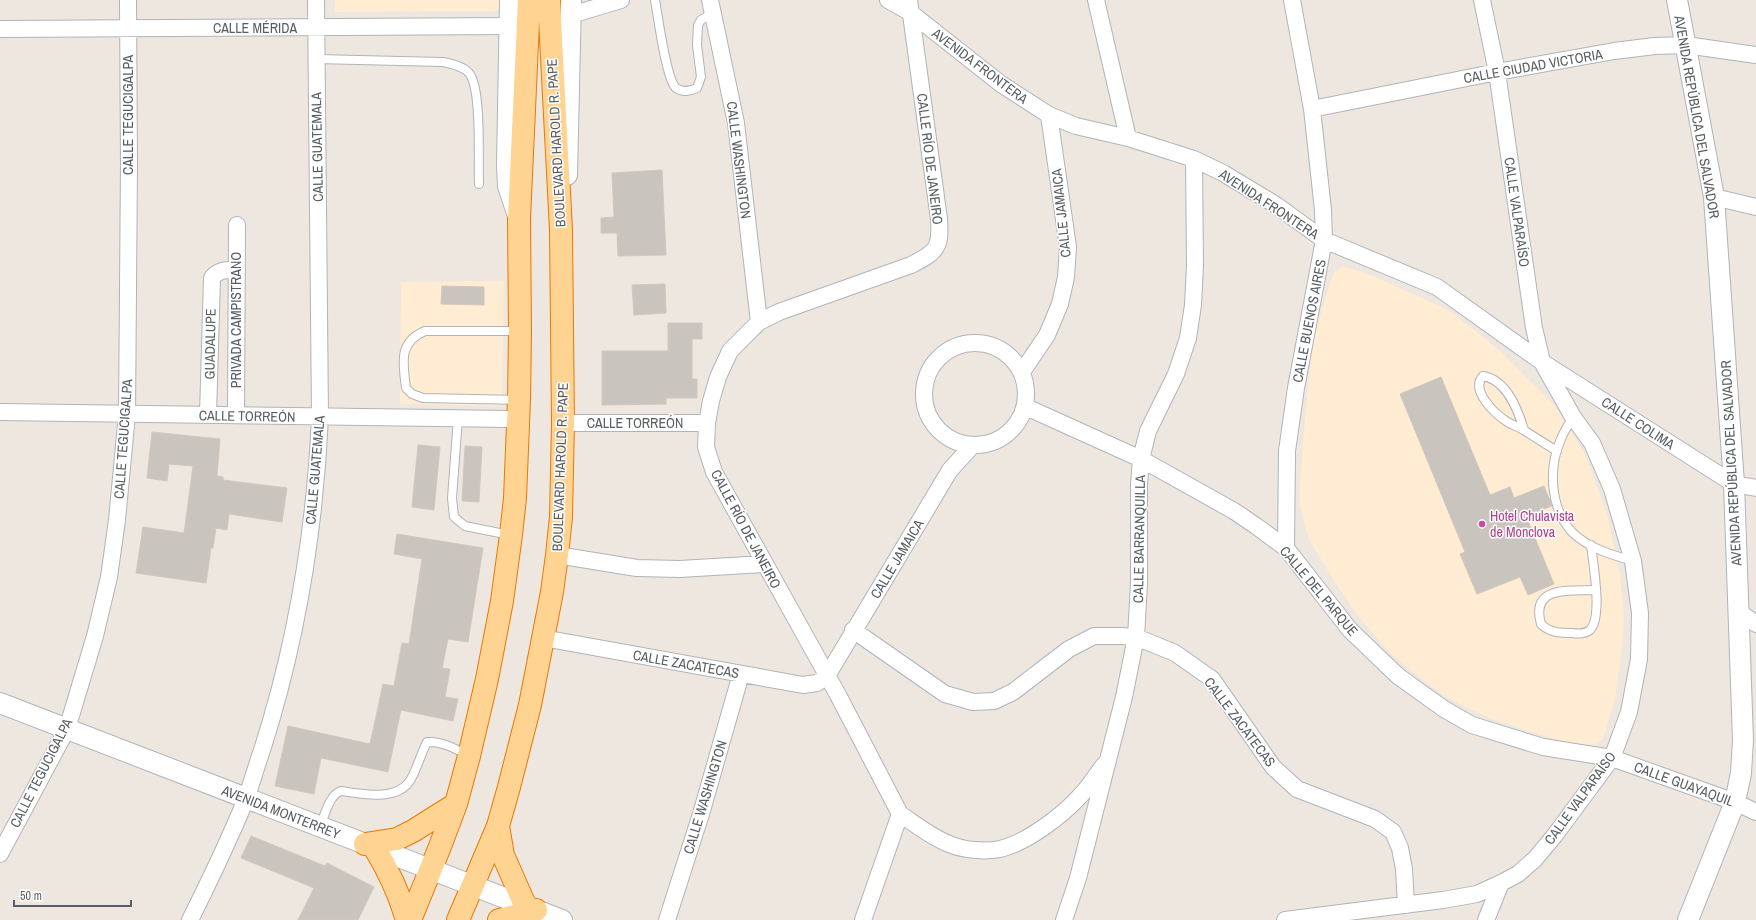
<svg xmlns="http://www.w3.org/2000/svg" width="1756" height="920" font-family="'Archivo Narrow',sans-serif">
<style>
.commercial{fill:#ffecd2}
.building{fill:#cac4be;stroke:#d2c7bd}
.lines{fill:none;stroke-linecap:round;stroke-linejoin:round}
.service-casing{stroke:#b0b4b8;stroke-width:10}
.minor-casing{stroke:#b0b4b8;stroke-width:18}
.tertiary-casing{stroke:#b0b4b8;stroke-width:22}
.trunk-casing{stroke:#ec7700;stroke-width:24}
.service{stroke:#fff;stroke-width:8}
.minor{stroke:#fff;stroke-width:16}
.tertiary{stroke:#fff;stroke-width:20}
.trunk{stroke:#ffd493;stroke-width:22}
.hotel-dot{fill:#d1479c;stroke:#fff;stroke-width:1.5}
.labels{text-anchor:middle;stroke-width:3;stroke-linejoin:round;paint-order:stroke}
.street-label{font-size:14px;fill:#585e62;stroke:#fff}
.hotel-label{font-size:14px;fill:#b23c85;stroke:#fff;text-anchor:start}
</style>
<rect width="100%" height="100%" fill="#ede7df"/>
<path class="commercial" d="M335,0H501V11L335,12Z
M1343,266L1371,275L1448,310L1478,333L1502,353L1555,406L1584,452L1608,517L1620,576L1624,617L1622,648L1615,699L1603,739L1594,745L1571,744L1497,721L1463,706L1437,691L1391,654L1358,616L1336,584L1310,541L1304,523L1299,499L1305,417L1312,349L1318,322L1333,274Z
M504,281L502,406L400,404L401,282Z"/>
<path class="building" d="M662,170L666,255L618,256L617,233H601V218L614,217L612,173Z
M665,284L666,313L634,315L632,285Z
M442,286L484,287V305L441,304Z
M668,323H702V339H692V379H697V398H666V404L602,405V351H668Z
M1441,377L1490,495L1510,487L1514,498L1544,486L1552,506L1526,516L1554,584L1528,595L1520,577L1477,594L1460,554L1465,552L1400,394Z
M152,432L220,439L217,476L223,477V480L287,488L282,522L229,514L227,530L216,528L213,548H211L206,583L136,573L143,527L184,533L193,466L169,464L167,481L147,478Z
M418,445L440,447L434,510L412,507Z
M465,446L482,447L479,502L462,501Z
M397,534L483,548L468,642L448,639L442,668L450,669L445,697L458,699L453,721L401,710L388,772L321,758L314,794L275,786L288,726L370,744L383,684L394,686L402,643L409,644L422,559L394,554Z
M251,836L325,866L327,863L374,887L358,920H298L314,888L241,858Z"/>
<g class="lines">
<defs>
<path id="service" d="M655,0C658,16 666,79 676,88C683,93 690,91 697,88L701,77L697,45L698,25L701,20L713,13
M316,59L443,62C452,64 463,66 469,73C482,88 478,162 479,184
M518,400L423,398L412,394L406,388C403,363 398,342 425,331H520
M1573,417C1569,424 1564,431 1561,439C1548,468 1550,508 1572,532C1588,548 1612,555 1633,561
M458,418L452,498L454,517L465,526L510,535
M1524,430C1518,410 1507,380 1483,376C1470,390 1494,413 1506,421C1512,425 1519,427 1525,431C1536,438 1547,445 1557,451
M1591,545C1593,563 1603,617 1590,630C1585,634 1578,634 1572,633C1560,633 1550,633 1541,624C1530,585 1570,591 1595,590
M320,826C325,815 329,795 341,791C362,794 398,802 411,779C417,768 421,754 427,742C442,741 456,749 469,756"/>
<path id="minor" d="M710,0L736,123L759,322
M888,0L911,13L1001,84L1049,115L1076,126L1128,138L1194,159L1223,173L1276,205L1324,240L1437,287L1542,362L1734,484L1756,488
M1096,0L1128,138
M1482,0L1497,72L1534,328L1542,362L1573,417L1592,443L1612,489L1633,561L1640,613L1639,659L1629,712L1612,758L1555,835L1535,859L1518,874L1501,883L1486,920
M571,15L621,0
M0,29L511,26
M1312,109L1497,72L1614,51L1655,46L1686,45L1756,55
M1714,197L1756,207
M924 394a51 51 0 1 1 102 0a51 51 0 1 1-102 0Z
M1022,372L1047,335L1060,304L1066,277L1068,247L1049,115
M1026,407L1141,459L1234,511L1256,526L1286,548L1350,630L1398,676L1444,709L1472,725L1543,747L1612,758L1735,802L1756,812
M0,412L518,419
M208,415L212,278C219,269 227,270 237,270
M236,415L237,225
M563,423H707
M1286,548L1287,451L1296,388L1324,240L1323,210L1312,109L1292,0
M557,555L637,568L680,569L765,564
M1739,612L1756,624
M853,630L945,694L973,702L994,701L1013,692L1069,649L1094,636H1121L1136,637L1175,653L1212,679L1273,767L1297,789L1375,819L1393,832L1400,848L1404,869L1406,905
M543,638L803,685L817,683L827,676L950,470L972,446
M900,814C915,824 931,837 949,844C963,850 984,852 1000,849C1026,843 1062,816 1080,796C1089,787 1096,775 1104,765
M0,854L67,729L95,636L109,577L117,520L127,414L129,164L128,0
M190,920C210,880 229,840 246,799C252,782 257,764 263,747C297,640 315,529 320,417L316,0
M667,920L701,814L741,674
M863,920L900,814L838,695L714,472L706,447L707,423L711,401L718,377L730,351L759,322L779,312L911,265C937,252 941,248 939,219L909,0
M1064,920L1078,878L1124,697L1136,637L1139,583V485L1141,459L1148,431L1176,374L1188,338L1193,305L1195,265L1194,159
M1285,920L1443,900L1477,894L1501,883"/>
<path id="tertiary" d="M510,0L507,165L508,186L518,216
M1677,0L1714,197L1734,484L1743,740L1741,773L1735,802L1688,920
M567,175L571,0
M0,703L562,920"/>
<path id="trunk" d="M498,826L503,855L525,905
M365,844L397,839L413,831L456,804
M374,847C389,871 399,893 407,920
M410,920L439,849L456,804L469,756L487,679L502,601L511,535L515,498L519,400L520,331L519,219L529,0
M458,920L498,826L509,787L530,705L552,592L557,555L561,517L563,423L561,230L549,0
M499,920L536,910"/>
</defs>
<use href="#service" class="service-casing"/>
<use href="#minor" class="minor-casing"/>
<use href="#tertiary" class="tertiary-casing"/>
<use href="#trunk" class="trunk-casing"/>
<use href="#service" class="service"/>
<use href="#minor" class="minor"/>
<use href="#tertiary" class="tertiary"/>
<use href="#trunk" class="trunk"/>
</g>
<circle class="hotel-dot" cx="1482" cy="524" r="4"/>
<g class="labels">
<g class="street-label">
<text x="255" y="33">CALLE MÉRIDA</text>
<text transform="translate(980 66) rotate(37)" y="5">AVENIDA FRONTERA</text>
<text transform="translate(1533 66) rotate(-10)" y="5">CALLE CIUDAD VICTORIA</text>
<text transform="translate(128 115) rotate(-90)" y="5">CALLE TEGUCIGALPA</text>
<text transform="translate(1697 117) rotate(80)" y="5">AVENIDA REPÚBLICA DEL SALVADOR</text>
<text transform="translate(556 143) rotate(-93)" y="5">BOULEVARD HAROLD R. PAPE</text>
<text transform="translate(317 147) rotate(-91)" y="5">CALLE GUATEMALA</text>
<text transform="translate(930 159) rotate(83)" y="5">CALLE RÍO DE JANEIRO</text>
<text transform="translate(739 160) rotate(83)" y="5">CALLE WASHINGTON</text>
<text transform="translate(1269 204) rotate(33)" y="5">AVENIDA FRONTERA</text>
<text transform="translate(1517 212) rotate(82)" y="5">CALLE VALPARAÍSO</text>
<text transform="translate(1061 213) rotate(-96)" y="5">CALLE JAMAICA</text>
<text transform="translate(236 320) rotate(-90)" y="5">PRIVADA CAMPISTRANO</text>
<text transform="translate(1309 321) rotate(-79)" y="5">CALLE BUENOS AIRES</text>
<text transform="translate(210 344) rotate(-89)" y="5">GUADALUPE</text>
<text transform="translate(247 416) rotate(1)" y="5">CALLE TORREÓN</text>
<text x="635" y="428">CALLE TORREÓN</text>
<text transform="translate(1638 423) rotate(33)" y="5">CALLE COLIMA</text>
<text transform="translate(123 439) rotate(-86)" y="5">CALLE TEGUCIGALPA</text>
<text transform="translate(1731 463) rotate(-93)" y="5">AVENIDA REPÚBLICA DEL SALVADOR</text>
<text transform="translate(560 467) rotate(-88)" y="5">BOULEVARD HAROLD R. PAPE</text>
<text transform="translate(315 470) rotate(-85)" y="5">CALLE GUATEMALA</text>
<text transform="translate(746 529) rotate(62)" y="5">CALLE RÍO DE JANEIRO</text>
<text transform="translate(1139 539) rotate(-89)" y="5">CALLE BARRANQUILLA</text>
<text transform="translate(897 559) rotate(-59)" y="5">CALLE JAMAICA</text>
<text transform="translate(1319 591) rotate(50)" y="5">CALLE DEL PARQUE</text>
<text transform="translate(686 664) rotate(10)" y="5">CALLE ZACATECAS</text>
<text transform="translate(1240 722) rotate(53)" y="5">CALLE ZACATECAS</text>
<text transform="translate(41 773) rotate(-63)" y="5">CALLE TEGUCIGALPA</text>
<text transform="translate(1684 784) rotate(20)" y="5">CALLE GUAYAQUIL</text>
<text transform="translate(705 797) rotate(-73)" y="5">CALLE WASHINGTON</text>
<text transform="translate(1580 798) rotate(-54)" y="5">CALLE VALPARAÍSO</text>
<text transform="translate(281 812) rotate(21)" y="5">AVENIDA MONTERREY</text>
</g>
<g class="hotel-label">
<text x="1490" y="521">Hotel Chulavista<tspan x="1490" dy="16">de Monclova</tspan></text>
</g>
</g>
<path d="M14 900v6h117v-6" fill="none" stroke="#585e62" stroke-width="2"/>
<text x="20" y="900" font-size="12" fill="#585e62" stroke="#ffffff" stroke-width="3" paint-order="stroke">50 m</text>
</svg>
